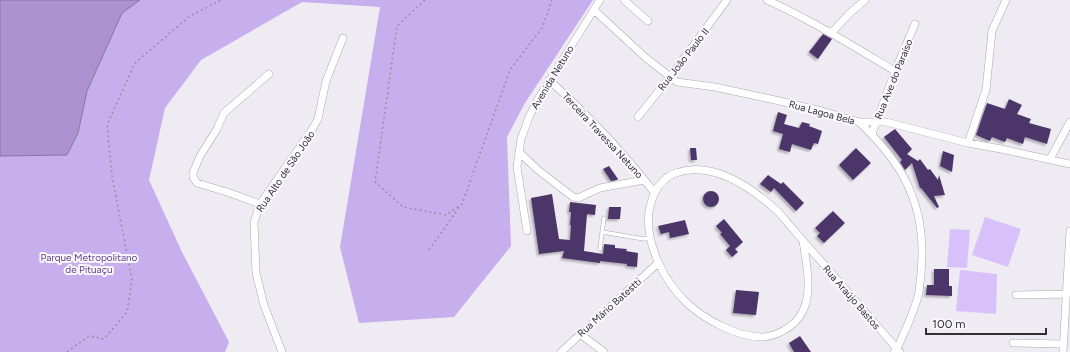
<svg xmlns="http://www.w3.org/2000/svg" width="1070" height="352" font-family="Figtree,sans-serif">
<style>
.green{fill:#d8c1fb}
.forest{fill:#c7aeec}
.water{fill:#ac93cf;stroke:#8775a0}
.building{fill:#4c3569;filter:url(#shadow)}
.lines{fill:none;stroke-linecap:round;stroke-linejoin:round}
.lane-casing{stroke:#aba8af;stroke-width:4.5}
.street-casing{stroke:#aba8af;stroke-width:8}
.path{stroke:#959399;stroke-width:1.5;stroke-dasharray:2 3;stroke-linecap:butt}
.lane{stroke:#fff;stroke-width:3.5}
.street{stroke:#fff;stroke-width:7}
.labels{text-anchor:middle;stroke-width:4;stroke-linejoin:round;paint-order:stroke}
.street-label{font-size:10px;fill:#313033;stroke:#fbf9ff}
.park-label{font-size:10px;fill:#613f88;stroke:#fbf9ff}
</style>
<defs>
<filter id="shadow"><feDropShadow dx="-2" dy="2" stdDeviation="1" flood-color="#0004"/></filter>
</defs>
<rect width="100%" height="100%" fill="#eeebf3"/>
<path class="green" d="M985,217L1021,229L1008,267L972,255Z
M950,229L970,230L967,268L947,267Z
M960,270L997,274L996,314L956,311Z"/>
<path class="forest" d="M0,0H593L525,103L507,137L511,246L454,317L359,323L340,247L380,7L302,2L201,60L165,108L149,180L182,252L229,342L225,352H0Z"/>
<path class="water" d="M0,0H140L122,13L87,91L78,133L67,155L0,156Z"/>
<path class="building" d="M823,34L832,39L818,59L809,52Z
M1009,99L1022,105L1017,114L1031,119L1029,123L1051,129L1047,144L1025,137L1023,144L1007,138L1005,142L992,137L990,141L976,135L987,103L1005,109Z
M778,112L787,115L784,124L799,128L802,122L810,124L809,126L822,131L818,144L814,143L811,150L792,144L790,152L779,149L783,134L773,131Z
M895,129L912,149L907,154L918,161L920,159L928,170L930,169L938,180L939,175L945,195L934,196L939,207L937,208L921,188H920L912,163L905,170L900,162L902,160L884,137Z
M690,148H696L697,160H691Z
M856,148L871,163L853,180L839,165Z
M943,151L954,155L952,172L940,166Z
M609,166L618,179L617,180L611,181L603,169Z
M768,175L781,184L783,182L804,203L796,211L774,188L771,192L760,184Z
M703 199a8 8 0 1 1 16 0a8 8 0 1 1-16 0Z
M552,194L559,239L570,240L571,225H570L571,212H569L570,202L596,205L595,215L587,214L584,251L603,254L604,244L615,245V248L627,249L626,251L638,253L637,267L627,266V264L600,261V263L562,258L564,251L539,254L531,198Z
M609,207H621L620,219H608Z
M833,211L845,223L824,243L817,236L820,233L815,228Z
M724,219L743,242L735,249L738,252L732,257L726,250L730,246L720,234L722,233L716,226Z
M685,220L689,234L670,238L669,232L661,234L658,226Z
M934,269H949V286H952V296L926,295L927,285H934Z
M736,290L759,292L756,315L733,313Z
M800,336L811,352H794L789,343Z"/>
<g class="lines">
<defs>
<path id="lane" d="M602,232L644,239L650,238
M600,249L604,218"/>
<path id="street" d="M624,0L648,21
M767,0C811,20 853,46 895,71
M594,10L646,58L677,82L715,87L775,100L822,111L859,122H886L968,143L1001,149L1070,164
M831,33L850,13L865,0
M549,80C587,114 623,152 654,192
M638,117L670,77L727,0
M859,122C898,159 922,196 922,252C922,265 921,278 919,292C915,311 905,330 897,349L894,352
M872,134L895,71L915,24
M968,143L986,90L992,31L1006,0
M519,152L538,170L573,197L578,198L600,188L644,180
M1050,159L1070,122
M260,204L230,193L197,183L193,177V173L200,156L217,129L224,113L269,74
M527,231L517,167L521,139L529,117L538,99L600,0
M803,241C806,261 811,284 806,303C803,313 797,322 789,327C782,332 773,336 764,337C739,338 705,320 687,303C664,282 645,243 649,212C652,194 660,177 679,172C713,162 749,186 774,208C780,213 786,221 792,228C804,242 816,256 829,270C852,297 876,325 900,352
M1016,295L1067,294
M580,334L604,352
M1013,343L1063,344
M282,352L264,305L256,273L254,222L260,204L313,128L318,119L326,81L343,38
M561,352L658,263
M1063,352L1070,231"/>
</defs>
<use href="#lane" class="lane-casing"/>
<use href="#street" class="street-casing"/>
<path class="path" d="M425,0L397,26L375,182L403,207L446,215L462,204L510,70L542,28L552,0
M429,250L460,206
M67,352L89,336L104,339L127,312L132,280L112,176L107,125L135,63L190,16L221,0"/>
<use href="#lane" class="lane"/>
<use href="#street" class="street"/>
</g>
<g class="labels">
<g class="street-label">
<text transform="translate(683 59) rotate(-52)" y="4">Rua João Paulo II</text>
<text transform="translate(552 77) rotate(-59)" y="4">Avenida Netuno</text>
<text transform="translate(893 79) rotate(-68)" y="4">Rua Ave do Paraíso</text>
<text transform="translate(822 112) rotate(15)" y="4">Rua Lagoa Bela</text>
<text transform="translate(603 135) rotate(47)" y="4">Terceira Travessa Netuno</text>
<text transform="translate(285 171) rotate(-56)" y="4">Rua Alto de São João</text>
<text transform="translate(852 297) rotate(49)" y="4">Rua Araújo Bastos</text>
<text transform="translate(609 307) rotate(-42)" y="4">Rua Mário Batestti</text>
</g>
<g class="park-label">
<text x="89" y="261">Parque Metropolitano<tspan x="89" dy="12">de Pituaçu</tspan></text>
</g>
</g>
<path d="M926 328v6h120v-6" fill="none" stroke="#313033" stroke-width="2"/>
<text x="932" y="328" font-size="12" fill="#313033" stroke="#fbf9ff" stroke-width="3" paint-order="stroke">100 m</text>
</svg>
